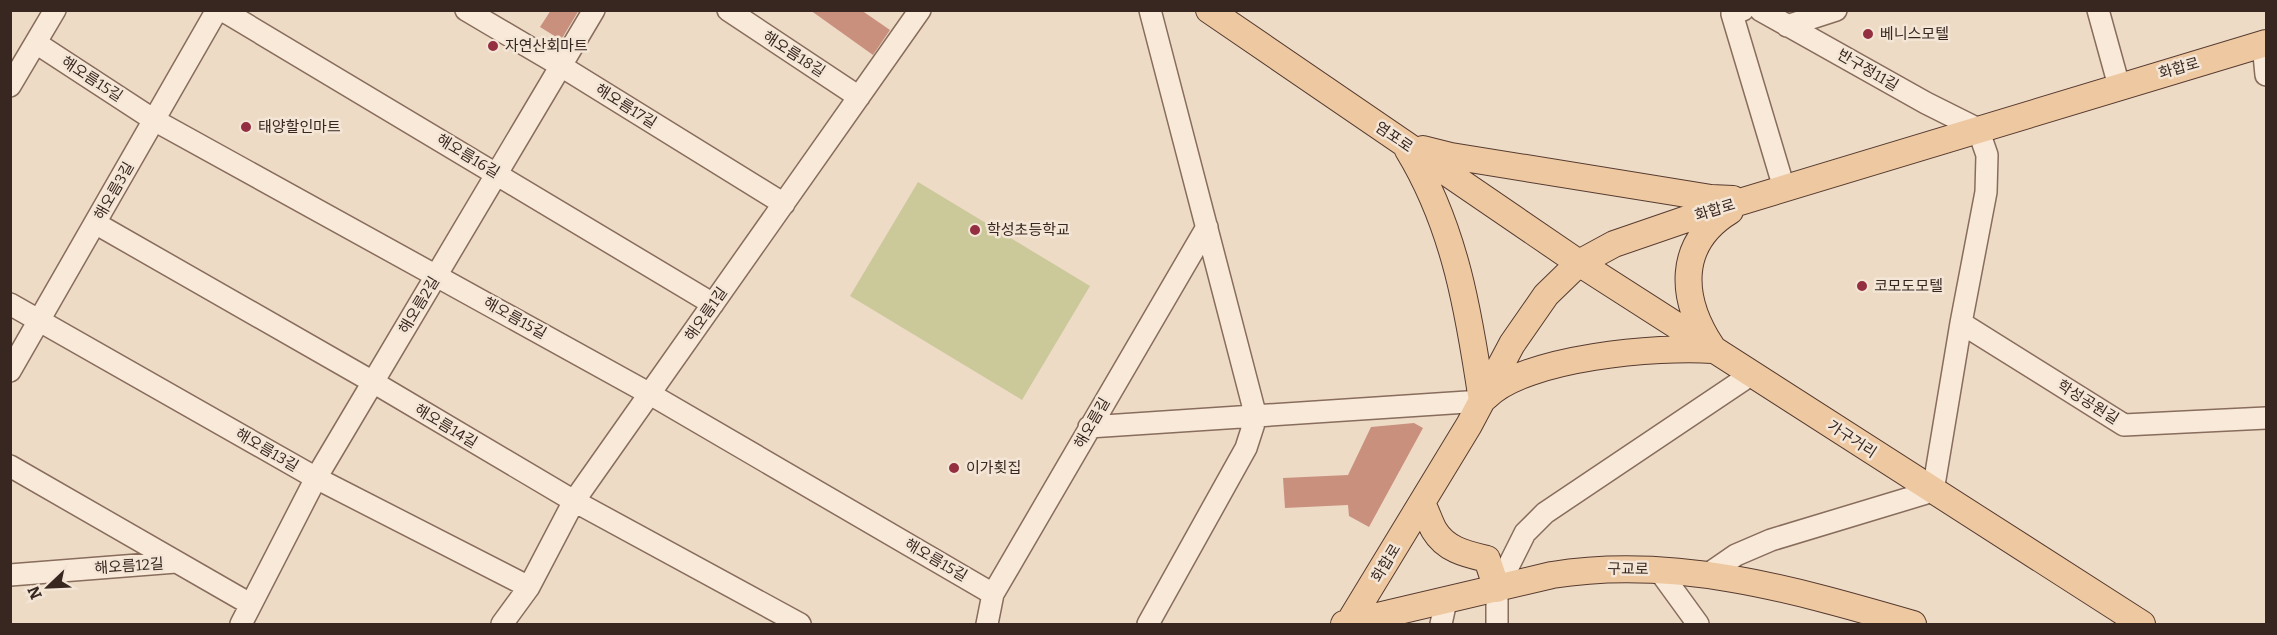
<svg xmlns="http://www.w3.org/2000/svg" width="2277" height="635" font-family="Bitter,'Noto Sans KR',serif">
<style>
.green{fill:#cbc89a}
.building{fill:#c9907e}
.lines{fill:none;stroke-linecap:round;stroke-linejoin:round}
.minor-casing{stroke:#886c5c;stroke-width:24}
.major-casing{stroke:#563b30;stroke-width:28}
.minor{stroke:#f8e9d9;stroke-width:21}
.major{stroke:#eec8a0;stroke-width:26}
.poi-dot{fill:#942f41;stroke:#f4e6d6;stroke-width:2}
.labels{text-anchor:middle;stroke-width:5;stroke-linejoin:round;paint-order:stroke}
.poi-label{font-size:15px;fill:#382720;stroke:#f4e6d6;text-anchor:start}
.street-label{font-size:15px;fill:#382720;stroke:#f4e6d6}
</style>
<rect width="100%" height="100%" fill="#eddbc6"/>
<path class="green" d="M918,182L1090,286L1022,400L850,296Z"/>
<path class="building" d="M551,10H579L561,40L540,27Z
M810,10H861L890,30L873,55Z
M1414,423L1423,428L1369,527L1349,516L1348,505L1285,508L1283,478L1348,475L1371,427Z"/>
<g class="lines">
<defs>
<path id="minor" d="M222,10L713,304
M466,10L561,66L784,204
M728,10L859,97
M1743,10L1732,14L1784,188
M2098,10L2119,86
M1787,26L1836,10
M36,43L154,120L650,394L993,594
M2263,44L2266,75
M10,86L55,10
M95,223L373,382L574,501L800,624
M10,304L316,478L529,587
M1961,323L2124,425L2266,418
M10,371L217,10
M1089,427L1482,401
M10,466L250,604
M1658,569L1698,624
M10,575L176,562
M1707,575L1736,555L1771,540L1933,491L1961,323L1986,192L1987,155L1978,129L1926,103L1760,10
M241,624L316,478L594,10
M502,624L529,587L574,501L920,10
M987,624L993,594L1207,227
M1148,624L1246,448L1256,417L1150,10
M1441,624L1446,601
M1497,624V589L1525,533L1545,513L1752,374"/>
<path id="major" d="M1209,10L1579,263L2142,624
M1423,149L1451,156L1711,198L1733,199
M1408,150C1455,227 1469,313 1482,401
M1712,347C1680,299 1676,244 1730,211
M1486,397C1525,357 1659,346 1713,350
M1422,504C1427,512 1429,521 1434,530C1446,550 1466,554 1487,559L1497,589
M1344,624L1552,575C1676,555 1795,590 1913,624
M1348,624L1469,425L1512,344L1546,295L1579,263L1614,244L1710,211L2266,43"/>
</defs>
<use href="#minor" class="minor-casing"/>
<use href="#major" class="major-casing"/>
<use href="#minor" class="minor"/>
<use href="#major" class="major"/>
</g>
<g class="poi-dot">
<circle cx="1868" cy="34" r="6"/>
<circle cx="493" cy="46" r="6"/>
<circle cx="246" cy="127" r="6"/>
<circle cx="975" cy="230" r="6"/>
<circle cx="1862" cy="286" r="6"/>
<circle cx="954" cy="468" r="6"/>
</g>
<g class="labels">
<g class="poi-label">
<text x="1880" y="39">베니스모텔</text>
<text x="505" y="51">자연산회마트</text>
<text x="258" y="132">태양할인마트</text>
<text x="987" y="235">학성초등학교</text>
<text x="1874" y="291">코모도모텔</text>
<text x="966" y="473">이가횟집</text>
</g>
<g class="street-label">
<text transform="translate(794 54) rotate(33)" y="5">해오름18길</text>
<text transform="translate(2179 68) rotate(-16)" y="5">화합로</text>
<text transform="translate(1868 70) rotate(30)" y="5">반구정11길</text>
<text transform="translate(92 79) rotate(33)" y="5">해오름15길</text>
<text transform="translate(626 106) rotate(32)" y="5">해오름17길</text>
<text transform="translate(1394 137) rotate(34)" y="5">염포로</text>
<text transform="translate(468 156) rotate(31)" y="5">해오름16길</text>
<text transform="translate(114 191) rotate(-60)" y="5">해오름3길</text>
<text transform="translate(1715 210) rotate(-17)" y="5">화합로</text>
<text transform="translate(419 305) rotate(-59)" y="5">해오름2길</text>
<text transform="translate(706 314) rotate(-55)" y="5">해오름1길</text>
<text transform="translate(515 318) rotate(29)" y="5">해오름15길</text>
<text transform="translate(2088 402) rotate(32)" y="5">학성공원길</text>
<text transform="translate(1092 423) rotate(-60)" y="5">해오름길</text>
<text transform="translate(446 426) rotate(31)" y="5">해오름14길</text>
<text transform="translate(1852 439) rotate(33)" y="5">가구거리</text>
<text transform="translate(267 450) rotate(30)" y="5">해오름13길</text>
<text transform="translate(936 560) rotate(30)" y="5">해오름15길</text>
<text transform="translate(1386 563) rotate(-59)" y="5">화합로</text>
<text transform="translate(129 566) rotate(-4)" y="5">해오름12길</text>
<text transform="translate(1628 569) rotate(1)" y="5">구교로</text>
</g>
</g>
<rect width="2277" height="635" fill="none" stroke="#382720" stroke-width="24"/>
<g transform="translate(48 587) rotate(247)" stroke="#f4e6d6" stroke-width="4.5" paint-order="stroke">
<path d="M0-4.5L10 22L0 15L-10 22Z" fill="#382720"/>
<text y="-9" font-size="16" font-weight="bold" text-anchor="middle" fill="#382720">N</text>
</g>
</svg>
